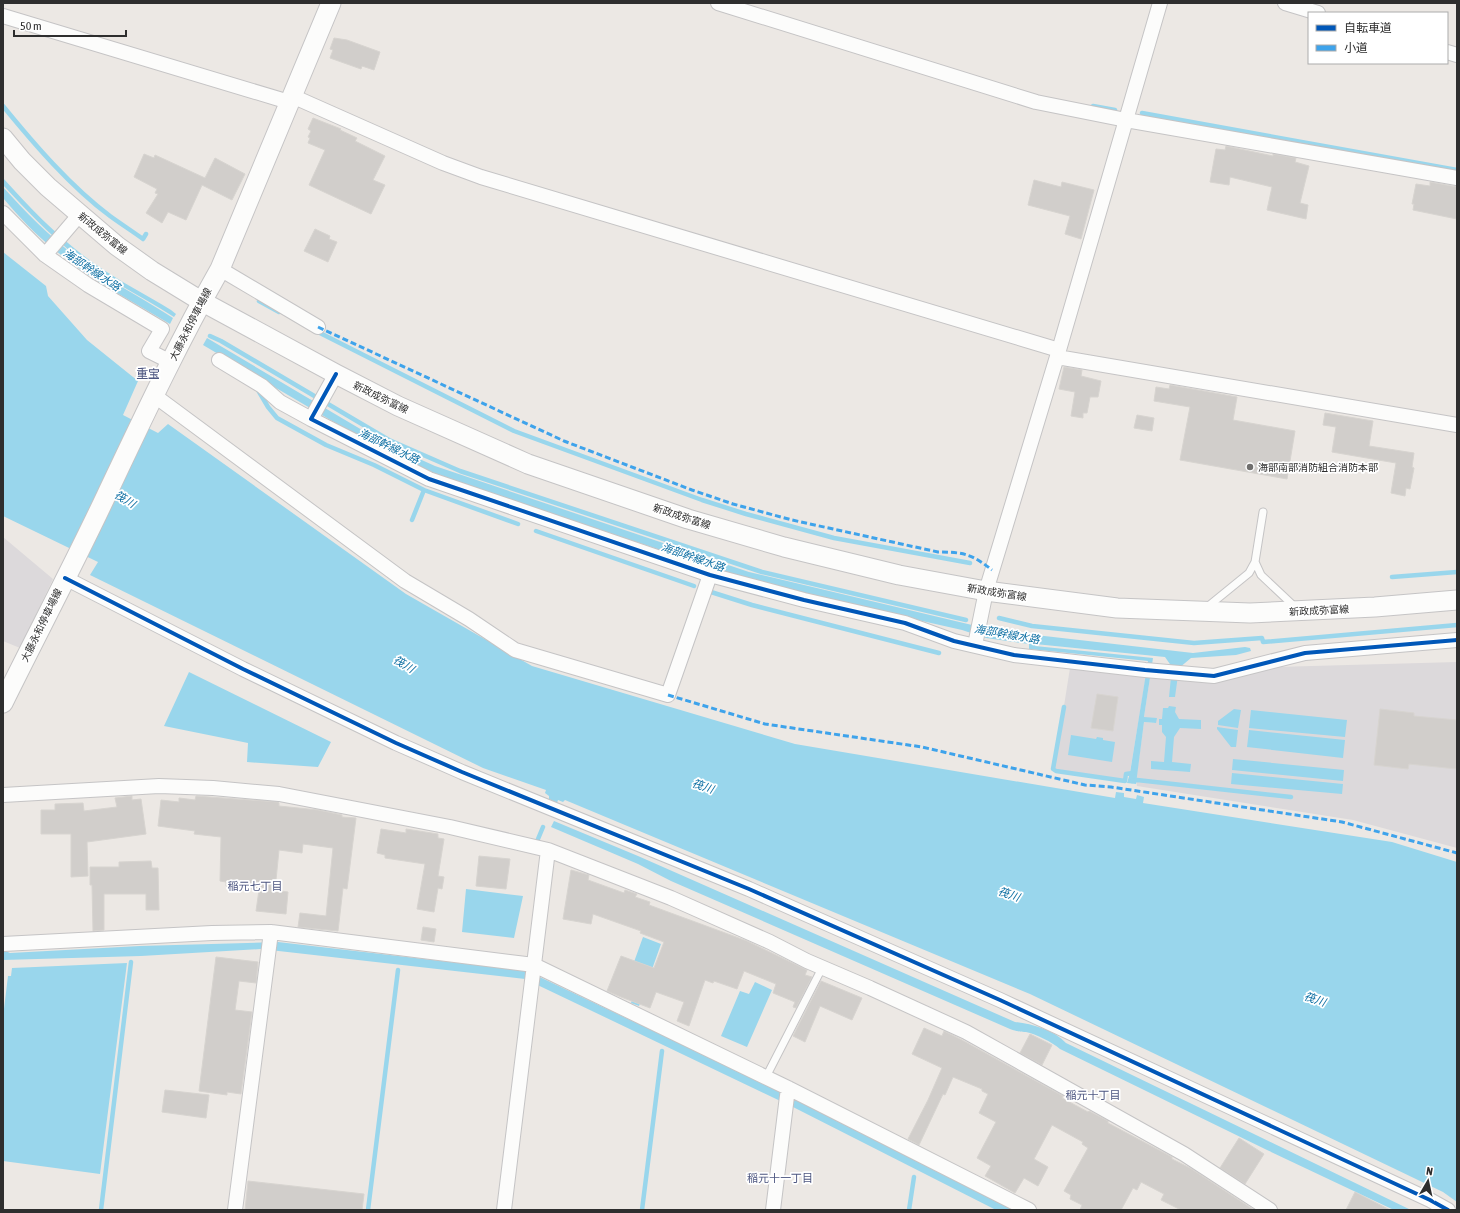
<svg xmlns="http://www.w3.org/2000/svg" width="1460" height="1213" font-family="'Asap Condensed','Noto Sans JP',sans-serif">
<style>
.industrial{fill:#dcd9db}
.water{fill:#99d6ec}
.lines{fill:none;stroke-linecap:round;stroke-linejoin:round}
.stream{stroke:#99d6ec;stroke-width:4.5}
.building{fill:#d1cecb;stroke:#d7d4d0}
.service-casing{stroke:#c5c4c5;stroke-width:9}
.minor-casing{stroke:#c5c4c5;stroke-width:16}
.secondary-casing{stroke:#c5c4c5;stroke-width:21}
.service{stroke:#fcfcfb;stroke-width:7}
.minor{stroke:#fcfcfb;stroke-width:14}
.secondary{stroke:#fcfcfb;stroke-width:19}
.quiet{stroke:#3ea3eb;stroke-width:3;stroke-dasharray:6 3;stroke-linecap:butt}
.cycleway-casing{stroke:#fff;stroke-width:6}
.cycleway{stroke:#0057b8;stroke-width:4}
.poi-dot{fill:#706f6e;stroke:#fff;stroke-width:1.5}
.labels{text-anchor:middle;stroke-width:3.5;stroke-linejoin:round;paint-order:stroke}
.street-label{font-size:10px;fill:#2e2e2e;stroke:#fff}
.poi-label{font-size:10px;fill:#2e2e2e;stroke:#fff;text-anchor:start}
.water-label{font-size:11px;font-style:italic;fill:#0d6fa3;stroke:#fff}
.neighbourhood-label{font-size:11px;fill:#4d5680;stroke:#fff}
.quarter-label{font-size:12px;fill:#4d5680;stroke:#fff}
</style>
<rect width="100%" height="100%" fill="#ece8e4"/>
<path class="industrial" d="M3,537L53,579L20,648L3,641Z
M1457,662V848L1353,820L1137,786L1136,780L1144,722L1156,723L1144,717L1150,677L1276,667Z
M1070,668L1146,676L1130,772L1125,773L1123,781L1056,770L1054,769Z"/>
<path class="water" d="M3,178C31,209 59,238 92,262C117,280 145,294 171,310L176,314L174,317C141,296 106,279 75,255C49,234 26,210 3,185Z
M3,187C30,217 58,245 92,268C118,286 146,300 173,318L170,324C131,301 90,279 55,250C36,235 19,217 3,198Z
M3,252L46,286L48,296L87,340L138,381L123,415L158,433L168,424L406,594L532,666L795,744L1115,798L1116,792L1124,793V797L1136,799L1137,795L1144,797L1143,803L1392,842L1457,862V1202L1443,1192L1030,994L565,800L563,802L558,800L557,803L549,799V796L545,793L546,790L483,768L90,575L98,562L3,516Z
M207,338L384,443L435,466L749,572L993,630L1193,653L1245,647L1250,648L1251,651L1236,655L1191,658L1179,668L1175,697H1169L1172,667L1165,657L1035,644V646L1153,658L1144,717L1157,718L1156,723L1144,722L1136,784L1127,783L1130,773L1148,661L1029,649V644L986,638L962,630L767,586L432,473L378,448L203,345Z
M189,672L331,742L318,767L247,762L248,743L164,726Z
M1169,706L1176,707L1175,712L1179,719L1201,720V729L1180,728L1174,737L1172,762L1191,764L1190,772L1151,769V761L1164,762L1166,737L1162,732V725H1159V719H1162L1163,708H1168Z
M1234,709L1241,710L1238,728L1218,725V721Z
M1251,710L1347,720L1345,737L1249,728Z
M1217,727L1238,730L1236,747H1231L1217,729Z
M1249,730L1345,740L1343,758L1247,747Z
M1071,735L1096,739L1097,737L1103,738V740L1115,742L1112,762L1068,755Z
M1233,759L1344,770L1343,781L1232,770Z
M1232,773L1343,784L1342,794L1231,784Z
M554,821L638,856L1015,1022C1032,1024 1054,1030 1066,1043L1411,1210H1394L1267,1150L1060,1049C1052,1042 1036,1034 1026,1032C1018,1031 1018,1032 1010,1029L671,881L638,864L551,827Z
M466,889L523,896L514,938L462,932Z
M643,937L661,944L639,1006L631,1003L644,966L634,962Z
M278,942L527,971L780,1091L1015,1210H996L793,1107L525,979L261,949L141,956L3,960V950L10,953L140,946Z
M127,963L100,1174L3,1161V1017L8,976H11L12,968Z
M755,982L772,990L747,1047L721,1036L740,991L749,994Z"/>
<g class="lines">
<path class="stream" d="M3,106C34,144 71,187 110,216C121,224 132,231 143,239L146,234
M1093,106L1115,110
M1142,113L1457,170
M259,301L279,312
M316,331L514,431L702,500L746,514L834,538L970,563
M210,336L221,341L389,440L460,471L762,572L966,620
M258,390L268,407L277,418L326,445L374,465L424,490L518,524
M412,520L424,490
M536,531L694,586
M1392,577L1457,572
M711,592L752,605L939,653
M999,618L1032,626L1194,643L1262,638L1263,642L1457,625
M1064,707L1053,769L1056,771L1125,781L1126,774L1133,773
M1132,781L1137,780L1291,797
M538,839L543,827
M101,1210L131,962
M368,1210L398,970
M642,1210L662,1051
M909,1210L914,1177"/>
</g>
<path class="building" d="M334,38L347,40L380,52L374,70L362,66L361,69L330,58L333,50L330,49Z
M313,118L341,129L340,130L357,138L355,141L385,156L373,180L385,185L371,214L309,185L325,150L308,143L310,138L308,137L311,131L308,129Z
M1226,146L1273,156V154L1296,158L1295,162L1309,166L1300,203L1308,205L1306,219L1267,210L1272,187L1230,177L1229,185L1210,182L1216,149L1225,150Z
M144,154L154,158L155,155L205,178L215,158L245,174L232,200L202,185L186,220L168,212L162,223L146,213L158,194L155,193L157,189L134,177Z
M1034,180L1061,187L1062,182L1094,190L1081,239L1065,234L1070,216L1028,205Z
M1430,182L1457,187V219L1413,210L1414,204H1412L1416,184L1430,186Z
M315,229L330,236L329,239L337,242L328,262L304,251Z
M1064,367L1082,370L1081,376L1101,381L1098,397H1090L1087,413H1083V418L1071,416L1075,392L1059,389Z
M1170,385L1237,397L1233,420L1295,431L1287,479L1180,460L1190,407L1154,401L1156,387L1169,389Z
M1325,413L1373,421L1369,446L1414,453L1412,467L1414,468L1410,489L1406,488L1405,496L1391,493L1396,463L1332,452L1336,427L1323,425Z
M1137,415L1154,418L1152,431L1134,428Z
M1097,694L1118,697L1113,731L1091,728Z
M1380,709L1414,713V716L1457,720V769L1409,764L1408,769L1374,765Z
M132,796V800L141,799L146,834L87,842L88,876L71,877V834H41V810H55V804L83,803L84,811L117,807L115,798Z
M196,796L278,802L279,803V806L318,810L342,815V817L356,818L347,889L343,888L338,931L298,927L300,913L326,916L333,848L303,844L302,853L279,850L275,890L288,892L286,914L256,911L259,890L226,886V882L220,881L221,837L194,834L195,831L158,826L161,800L179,802V798L195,800Z
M381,829L406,833V829L438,834V838L444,839L438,876L444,877L442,889L438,888L434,912L417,909L425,864L385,858V855L377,853Z
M479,856L510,859L506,889L476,886Z
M151,861L152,868H158L159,910H146V894H104V930L93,931L92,885H90V867H119V862Z
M571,870L589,875L588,880L624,893L625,890L637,894L635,897L650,902L649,905L747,941L807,970L805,975L812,977L796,1008L793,1007L795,1002L773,993L776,984L744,971L737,989L714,981L713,983L705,980L689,1026L677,1021L684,1002L656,992L650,1008L621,997L607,991L621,956L654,968L664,942L640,933L641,931L593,914L591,924L563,919Z
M423,927L436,929L434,942L421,940Z
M216,957L258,962L256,983L239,981L235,1010L252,1012L241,1094L227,1092V1095L199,1091Z
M821,981L862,998L852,1020L820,1006L805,1042L793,1036Z
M924,1028L942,1036L944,1031L962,1040L1063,1096L1062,1098L1088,1112L1089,1111L1108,1121V1123L1172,1157V1159L1190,1168L1254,1210H1181L1161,1200L1164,1194L1141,1182L1137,1190L1133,1188L1121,1210H1080L1082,1205L1070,1199L1071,1195L1064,1191L1088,1148L1082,1144L1083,1142L1052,1125L1034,1159L1048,1167L1038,1186L1024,1178L1015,1193L985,1176L991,1166L977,1158L996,1122L979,1113L988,1094L982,1091V1089L953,1077L945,1095L943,1094L919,1145L908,1139L928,1100L942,1068L912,1054Z
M1030,1034L1052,1045L1042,1065L1020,1053Z
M165,1090L209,1095L206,1118L162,1112Z
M1239,1138L1264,1154L1245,1184L1220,1168Z
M248,1181L364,1194L362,1210H245Z
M1355,1192L1390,1210H1346Z"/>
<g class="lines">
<defs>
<path id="service" d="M1255,562L1261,575L1295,607
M1206,608L1249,573L1255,562L1263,512
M766,1077L822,968"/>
<path id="minor" d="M718,3L1036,102L1126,120L1457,178
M1285,3L1318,13
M3,16L289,102
M1447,52L1457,55
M292,96L443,163L481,177L1059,350
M3,213L45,255L88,285L162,329L149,351L171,362
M45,255L80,214
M220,269L318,327
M1057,357L1457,425
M219,360L262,386L280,402L311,419
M336,374L311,419L429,479L710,575L804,600L905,623L954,641L1014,655L1145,670L1214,676L1305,653L1457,640
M155,396L405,581L469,619L515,650L668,695L710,575
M65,578L243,669L396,743L462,772L749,889L1000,1000L1430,1200L1448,1210
M975,645L986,591L1059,350L1160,3
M3,795L159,786L213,788L279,794L450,827L548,850L671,898L770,942L807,961L870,988L966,1032L1184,1154L1270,1210
M3,944L212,933L271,932L534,965L788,1088L1029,1210
M235,1210L271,932
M504,1210L548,850
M773,1210L788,1088"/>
<path id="secondary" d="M3,138L22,161L48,187L117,246L152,271L201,301L336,374L398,406L528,464L688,519L784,547L899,575L986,591L1117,608L1250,613L1375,607L1457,600
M3,703C37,634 73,566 106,496C142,420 178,343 220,269L331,3"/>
</defs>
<use href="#service" class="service-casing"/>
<use href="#minor" class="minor-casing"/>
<use href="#secondary" class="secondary-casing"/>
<use href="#service" class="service"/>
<use href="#minor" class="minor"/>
<use href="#secondary" class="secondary"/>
<path class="quiet" d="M318,327L564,441L692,490L733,504L792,520L938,552C963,552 972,554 992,570
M668,695L765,724L922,747L1085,785L1111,787L1342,822L1457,853"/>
<defs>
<path id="cycleway" d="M336,374L311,419L429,479L710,575L804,600L905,623L954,641L1014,655L1145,670L1214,676L1305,653L1457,640
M65,578L243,669L396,743L462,772L749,889L1000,1000L1430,1200L1448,1210"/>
</defs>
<use href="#cycleway" class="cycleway-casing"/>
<use href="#cycleway" class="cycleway"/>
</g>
<circle class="poi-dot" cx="1250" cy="467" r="4"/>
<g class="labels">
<g class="street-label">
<text transform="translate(103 233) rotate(39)" y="4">新政成弥富線</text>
<text transform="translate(190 324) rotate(-63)" y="4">大藤永和停車場線</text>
<text transform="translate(381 397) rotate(26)" y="4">新政成弥富線</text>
<text transform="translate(682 516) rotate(18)" y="4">新政成弥富線</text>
<text transform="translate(997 592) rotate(9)" y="4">新政成弥富線</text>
<text transform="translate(1319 610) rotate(-3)" y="4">新政成弥富線</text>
<text transform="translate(41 625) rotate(-64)" y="4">大藤永和停車場線</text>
</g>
<g class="poi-label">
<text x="1258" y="471">海部南部消防組合消防本部</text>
</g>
<g class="water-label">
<text transform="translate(92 270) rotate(34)" y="4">海部幹線水路</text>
<text transform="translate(389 446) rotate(26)" y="4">海部幹線水路</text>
<text transform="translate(125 499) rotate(31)" y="4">筏川</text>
<text transform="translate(693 557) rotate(19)" y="4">海部幹線水路</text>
<text transform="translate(1007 634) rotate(10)" y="4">海部幹線水路</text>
<text transform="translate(404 664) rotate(31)" y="4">筏川</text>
<text transform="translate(703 786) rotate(19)" y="4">筏川</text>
<text transform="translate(1009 894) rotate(19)" y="4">筏川</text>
<text transform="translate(1315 999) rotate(19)" y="4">筏川</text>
</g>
<g class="neighbourhood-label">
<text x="255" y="890">稲元七丁目</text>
<text x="1093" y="1099">稲元十丁目</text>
<text x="780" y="1182">稲元十一丁目</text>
</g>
<g class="quarter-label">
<text x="148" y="378">重宝</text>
</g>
</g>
<rect width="1460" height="1213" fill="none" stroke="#2e2e2e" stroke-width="8"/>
<rect x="1308" y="12" width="140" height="52" fill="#ffffff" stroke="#ababab"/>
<rect x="1316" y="25" width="20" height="6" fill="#0057b8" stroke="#ababab"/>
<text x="1344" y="32" font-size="12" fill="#2e2e2e">自転車道</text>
<rect x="1316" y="45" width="20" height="6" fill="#3ea3eb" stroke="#ababab"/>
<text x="1344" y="52" font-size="12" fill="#2e2e2e">小道</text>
<g transform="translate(1428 1181) rotate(9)" stroke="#ffffff" stroke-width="3" paint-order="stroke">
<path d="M0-3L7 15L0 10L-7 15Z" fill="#2e2e2e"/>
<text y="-6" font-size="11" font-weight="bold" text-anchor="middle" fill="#2e2e2e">N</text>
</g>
<path d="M14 30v6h112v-6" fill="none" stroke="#2e2e2e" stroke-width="2"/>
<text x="20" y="30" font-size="12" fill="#2e2e2e" stroke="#ffffff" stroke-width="3" paint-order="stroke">50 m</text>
</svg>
